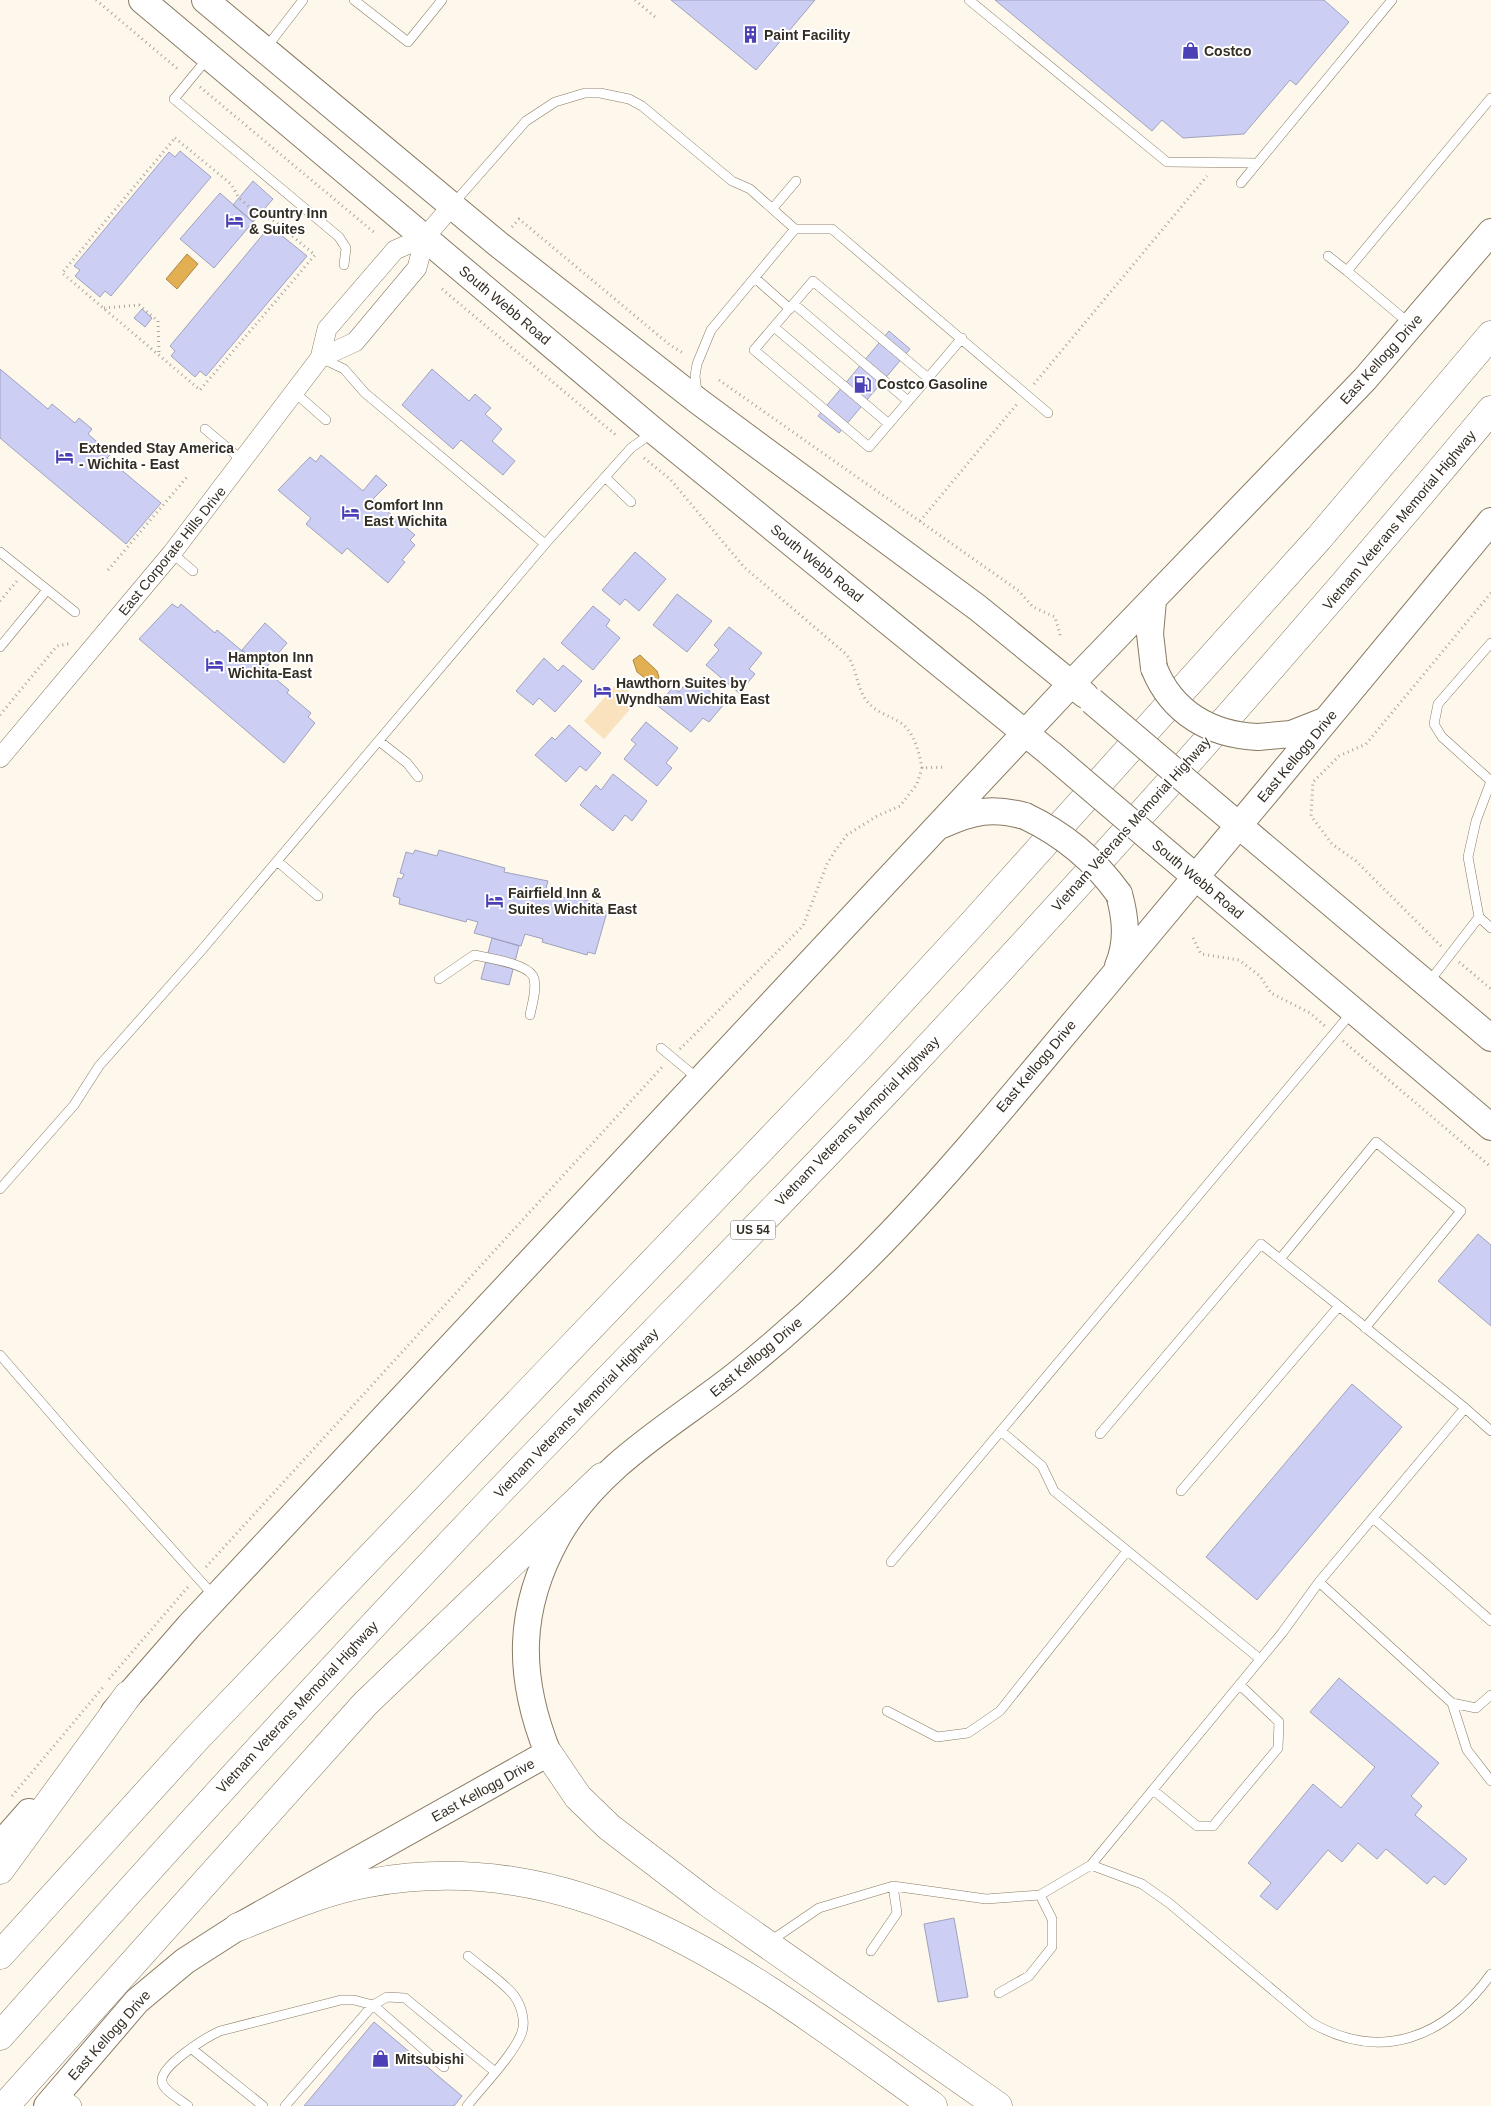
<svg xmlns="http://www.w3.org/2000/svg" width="1491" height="2106" font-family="Helvetica,sans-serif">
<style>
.green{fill:#f9e2bd}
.water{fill:#e3af53;stroke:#ae8845}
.building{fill:#cccff3;stroke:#a0a2bd}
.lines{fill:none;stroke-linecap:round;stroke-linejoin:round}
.lane-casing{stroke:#8a7b63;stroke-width:10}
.street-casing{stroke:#8a7b63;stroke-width:20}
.secondary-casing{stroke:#8a7b63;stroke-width:28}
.highway-casing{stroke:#8a7b63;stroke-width:29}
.path{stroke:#aaa49a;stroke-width:3;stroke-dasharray:1 4;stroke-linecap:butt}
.lane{stroke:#fff;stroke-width:9}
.street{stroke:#fff;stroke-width:19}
.secondary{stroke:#fff;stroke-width:26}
.highway{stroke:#fff;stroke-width:28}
.secondary-bridge-casing{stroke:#8a7b63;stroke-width:28;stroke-linecap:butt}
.secondary-bridge{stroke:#fff;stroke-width:26}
.labels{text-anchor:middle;stroke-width:4;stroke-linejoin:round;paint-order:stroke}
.shield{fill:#fff;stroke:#706c65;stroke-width:1}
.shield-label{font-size:12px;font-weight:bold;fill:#332d23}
.poi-label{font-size:14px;font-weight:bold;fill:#332d23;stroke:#fff;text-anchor:start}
.street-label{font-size:14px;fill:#332d23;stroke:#fff}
</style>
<rect width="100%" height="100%" fill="#fdf7ec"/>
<path class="green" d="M618,682L638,700L604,739L584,721Z"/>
<path class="water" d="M187,254L198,264L177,289L166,279Z
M640,655L657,671L659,677L657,681L650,682L637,672L633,660Z"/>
<path class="building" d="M671,0H815L756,70Z
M995,0H1324L1349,22L1296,85L1290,80L1244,134L1183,138L1162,120L1152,131Z
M180,151L211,177L111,296L105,291L100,297L75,276L80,270L74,266L169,152L175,157Z
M253,181L273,199L253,222L233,205Z
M220,193L253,222L214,268L180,239Z
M270,226L307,256L206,376L200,371L195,377L171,356L175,351L170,346Z
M142,309L152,318L145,327L134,318Z
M889,331L910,349L839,433L818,416Z
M0,369L48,409L52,404L75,423L79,418L92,429L88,434L111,454L107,458L161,503L126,544L0,438Z
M432,369L469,401L475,394L491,408L485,414L502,429L492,441L515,461L503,475L461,440L453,449L402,405Z
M321,455L363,491L376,475L387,485L373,499L415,535L410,540L415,545L402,560L405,562L388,583L347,548L342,554L306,524L311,518L278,490L310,457L316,462Z
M635,552L666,579L639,611L625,599L620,605L602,590Z
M677,594L712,621L687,652L653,625Z
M172,604L178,608L181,604L215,633L217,630L289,690L287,693L311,713L308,717L315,723L284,763L139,639Z
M593,606L610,620L606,626L620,638L593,670L561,643Z
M265,623L287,643L265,669L242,650Z
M729,627L762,653L749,669L755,674L739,693L706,665L719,650L714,645Z
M544,658L558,671L563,665L582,681L555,712L539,698L533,705L516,691Z
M691,677L725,703L709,722L703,718L691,732L658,706L673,687L679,692Z
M646,722L678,748L666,763L672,768L657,786L624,759L636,744L631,740Z
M569,725L601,753L586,771L580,766L566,782L535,755L552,737L555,740Z
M613,774L647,801L632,821L625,815L613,831L580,805L596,785L601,790Z
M415,850L437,856L439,850L505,868L504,872L548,881L545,892L566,898L567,895L599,904L598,910L607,912L595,954L588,952L587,955L542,942L543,939L525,934L521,946L474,933L478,922L467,919L466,922L399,904L400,898L393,896L398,878L402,879L404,874L400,873L406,852L413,854Z
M492,938L519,946L509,985L481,979Z
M1478,1234L1491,1245V1326L1438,1281Z
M1352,1384L1402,1427L1257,1600L1206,1557Z
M1339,1678L1439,1763L1411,1796L1422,1806L1415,1815L1467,1859L1445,1885L1434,1876L1427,1884L1386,1849L1377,1859L1358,1843L1342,1862L1328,1850L1277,1910L1260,1896L1271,1883L1248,1863L1313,1784L1341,1808L1375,1767L1310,1712Z
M954,1918L968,1997L938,2002L924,1924Z
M374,2022L462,2096L454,2106H304Z"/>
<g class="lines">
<defs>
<path id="lane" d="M354,0L408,42L442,0
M969,0L1167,162L1257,163
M266,48L303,0
M207,59L174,99L339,237L346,248L344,265
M1241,183L1392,0
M454,203L526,121L555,102L585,93H600L629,99L642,106L732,181L750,189L795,229H832L1048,413
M773,208L796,181
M1328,256L1347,271
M755,278L790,309
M794,304L908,401
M1410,324L1347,271L1491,98
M774,327L889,424
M321,358L344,369L365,393L545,544
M928,378L869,447L754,350L813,281L928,378L962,338
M293,391L326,420
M697,392L695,376L697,364L711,330L795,229
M205,429L243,461
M605,477L631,502
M0,552L75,612
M172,553L193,571
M0,647L47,590
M379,741L407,763L418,777
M1491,781L1442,737L1434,724L1438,704L1491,643
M1491,781L1476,821L1468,857L1479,917L1491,928
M277,861L318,896
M439,979L474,955C488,958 525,963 533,976C538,986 532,1004 530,1015
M1429,982L1479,917
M661,1048L697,1078
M0,1189L74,1105L99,1066L200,952L545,544L631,448L652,433
M1280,1259L1376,1142L1461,1211L1365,1328
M0,1355L80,1447L214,1596
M1001,1431L1042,1466L1054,1491L1260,1659
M1100,1434L1261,1244L1339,1306
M1181,1491L1339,1306L1465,1408
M1373,1518L1491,1621
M891,1562L1352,1012
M1319,1582L1452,1703L1467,1750L1491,1781
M1452,1703L1476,1708L1491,1695
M887,1711L937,1737L968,1733L1000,1711L1127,1551
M1153,1790L1197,1826H1213L1278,1748L1279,1722L1240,1685
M1091,1865L1142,1884L1169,1903L1312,2023C1382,2063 1446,2037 1491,1974
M769,1942L819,1908L893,1886L986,1899L1040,1895L1091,1865L1282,1633L1319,1582L1465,1408L1491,1431
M871,1951L897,1913L893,1886
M999,1993L1029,1976L1052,1947V1919L1040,1895
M192,2049L263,2106
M188,2106C181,2100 164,2091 162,2082C159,2066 207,2037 220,2031L341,2000H354L373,2005L444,2067
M285,2106L373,2005L387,1997L405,1998L494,2071
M467,2106C482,2087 515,2053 522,2032C526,2019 520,2002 512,1993C499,1979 482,1968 468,1956"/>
<path id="street" d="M320,358L327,329L395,250L425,237
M0,758L172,553L320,358L355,342L417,268L425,237L451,207
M57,2094L72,2106"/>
<path id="secondary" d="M142,0L654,431L1051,754
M205,0L498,244L698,401L978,608L1085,695
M1153,600L1150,634L1154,668
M1258,737L1291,734L1324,721
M1198,791L1491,1038
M942,825C973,811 992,807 1025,816
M1153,841L1491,1127
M1118,966C1128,942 1126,919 1119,894
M114,1712L190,1625L1071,684L1365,379L1491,232
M0,1845L29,1812
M47,2106L137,2001L185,1961L238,1927L548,1753C517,1676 517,1609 558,1536C598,1465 674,1424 736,1375C791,1331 843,1283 891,1233C964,1157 1030,1074 1098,994C1230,837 1360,679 1491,521"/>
<path id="highway" d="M548,1753L578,1797L609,1827L707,1902L998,2106
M0,1870L128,1695
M238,1927C281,1910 323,1891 369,1883C593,1842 763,1985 933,2106
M0,1955L197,1738L858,1048L974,922L1319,538L1491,335
M0,2036C164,1851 331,1668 502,1489C635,1350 771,1214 903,1074C1105,859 1302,637 1491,410
M5,2106L365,1704L602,1477"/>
</defs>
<use href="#lane" class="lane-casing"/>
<use href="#street" class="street-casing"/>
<use href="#secondary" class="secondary-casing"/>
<use href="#highway" class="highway-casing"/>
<path class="path" d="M96,0L179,70
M635,0L655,17
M200,87L376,234
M175,138L231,184L239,198L259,215L273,220L315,255L200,390L62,273Z
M512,227L519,219L670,345L683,353
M442,289L617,436
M104,308L139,305L158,321L159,354
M719,380L1019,591L1033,607L1055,617L1061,638
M1034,384L1207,176
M644,458L670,479L744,567L846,654C857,667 856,686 866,700C876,713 889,715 901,723C915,733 919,753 922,768
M920,521L1017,404
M108,570L187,477
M0,601L17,581
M0,715L57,646L72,643
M1193,938L1201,954L1239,960L1260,976L1271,993L1310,1013L1325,1026
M1441,946L1356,861L1332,844L1311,816L1313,782L1339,756L1366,744L1491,593
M1459,962L1491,989
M1343,1041L1491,1167
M680,1049L803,926L827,864L835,851L847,835L877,816L900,806L917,784L922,768L946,767
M206,1567L663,1066
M109,1679L188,1587
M12,1796L104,1686"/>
<use href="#lane" class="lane"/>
<use href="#street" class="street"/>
<use href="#secondary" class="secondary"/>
<use href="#highway" class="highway"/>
<defs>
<path id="secondary-bridge" d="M1154,668C1172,713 1211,735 1258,737
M1092,701L1198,791
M1051,754L1153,841
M1025,816C1063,834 1094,859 1119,894"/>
</defs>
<use href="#secondary-bridge" class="secondary-bridge-casing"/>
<use href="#secondary-bridge" class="secondary-bridge"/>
</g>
<defs>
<symbol id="building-bare" viewBox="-9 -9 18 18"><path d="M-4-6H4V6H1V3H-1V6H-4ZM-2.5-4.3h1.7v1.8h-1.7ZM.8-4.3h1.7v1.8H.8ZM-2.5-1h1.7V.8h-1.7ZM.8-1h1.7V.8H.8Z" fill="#4c40b7" stroke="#fff" stroke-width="2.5" paint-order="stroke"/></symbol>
<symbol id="shop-bare" viewBox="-9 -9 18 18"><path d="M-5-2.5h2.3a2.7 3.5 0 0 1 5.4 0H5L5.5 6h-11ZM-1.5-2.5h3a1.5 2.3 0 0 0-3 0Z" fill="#4c40b7" stroke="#fff" stroke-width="2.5" paint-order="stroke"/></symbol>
<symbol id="hotel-bare" viewBox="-9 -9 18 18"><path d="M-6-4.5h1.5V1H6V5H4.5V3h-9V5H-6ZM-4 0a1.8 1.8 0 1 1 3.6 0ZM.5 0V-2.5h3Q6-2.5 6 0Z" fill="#4c40b7" stroke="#fff" stroke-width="2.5" paint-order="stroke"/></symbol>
<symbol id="fuel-bare" viewBox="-9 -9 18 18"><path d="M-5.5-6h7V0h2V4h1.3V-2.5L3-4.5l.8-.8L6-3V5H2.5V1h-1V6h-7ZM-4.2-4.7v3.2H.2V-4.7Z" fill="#4c40b7" stroke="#fff" stroke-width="2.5" paint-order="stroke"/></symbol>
</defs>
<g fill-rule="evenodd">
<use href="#building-bare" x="738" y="22" width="25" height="25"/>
<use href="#shop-bare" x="1178" y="38" width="25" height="25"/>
<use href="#hotel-bare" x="222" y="208" width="25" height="25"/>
<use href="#fuel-bare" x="850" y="372" width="25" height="25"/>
<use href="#hotel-bare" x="52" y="444" width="25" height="25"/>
<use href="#hotel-bare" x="338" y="500" width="25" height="25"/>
<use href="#hotel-bare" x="202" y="652" width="25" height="25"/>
<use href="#hotel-bare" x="590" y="678" width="25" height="25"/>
<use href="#hotel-bare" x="482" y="888" width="25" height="25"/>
<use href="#shop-bare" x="368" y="2046" width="25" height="25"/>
</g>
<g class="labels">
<rect class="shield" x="730.5" y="1220.5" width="45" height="19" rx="4"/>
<g class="shield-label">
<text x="753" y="1234">US 54</text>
</g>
<g class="poi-label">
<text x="764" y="40">Paint Facility</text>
<text x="1204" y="56">Costco</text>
<text x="249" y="218">Country Inn<tspan x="249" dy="16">&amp; Suites</tspan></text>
<text x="877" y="389">Costco Gasoline</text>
<text x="79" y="453">Extended Stay America<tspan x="79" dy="16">- Wichita - East</tspan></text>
<text x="364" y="510">Comfort Inn<tspan x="364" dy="16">East Wichita</tspan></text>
<text x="228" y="662">Hampton Inn<tspan x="228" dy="16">Wichita-East</tspan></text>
<text x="616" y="688">Hawthorn Suites by<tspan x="616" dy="16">Wyndham Wichita East</tspan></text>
<text x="508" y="898">Fairfield Inn &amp;<tspan x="508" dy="16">Suites Wichita East</tspan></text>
<text x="395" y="2064">Mitsubishi</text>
</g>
<g class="street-label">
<text transform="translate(505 305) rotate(40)" y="5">South Webb Road</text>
<text transform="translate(1381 359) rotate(-48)" y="5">East Kellogg Drive</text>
<text transform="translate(1399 520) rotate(-50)" y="5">Vietnam Veterans Memorial Highway</text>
<text transform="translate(172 551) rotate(-51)" y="5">East Corporate Hills Drive</text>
<text transform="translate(817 563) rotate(39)" y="5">South Webb Road</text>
<text transform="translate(1297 756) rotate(-50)" y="5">East Kellogg Drive</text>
<text transform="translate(1131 824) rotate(-48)" y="5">Vietnam Veterans Memorial Highway</text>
<text transform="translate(1198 879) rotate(40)" y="5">South Webb Road</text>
<text transform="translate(1036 1066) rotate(-50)" y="5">East Kellogg Drive</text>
<text transform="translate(857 1121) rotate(-46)" y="5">Vietnam Veterans Memorial Highway</text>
<text transform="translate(756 1357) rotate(-40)" y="5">East Kellogg Drive</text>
<text transform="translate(576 1413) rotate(-46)" y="5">Vietnam Veterans Memorial Highway</text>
<text transform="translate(297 1707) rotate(-47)" y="5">Vietnam Veterans Memorial Highway</text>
<text transform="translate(483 1790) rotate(-29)" y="5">East Kellogg Drive</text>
<text transform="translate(109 2035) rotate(-48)" y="5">East Kellogg Drive</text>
</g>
</g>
</svg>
